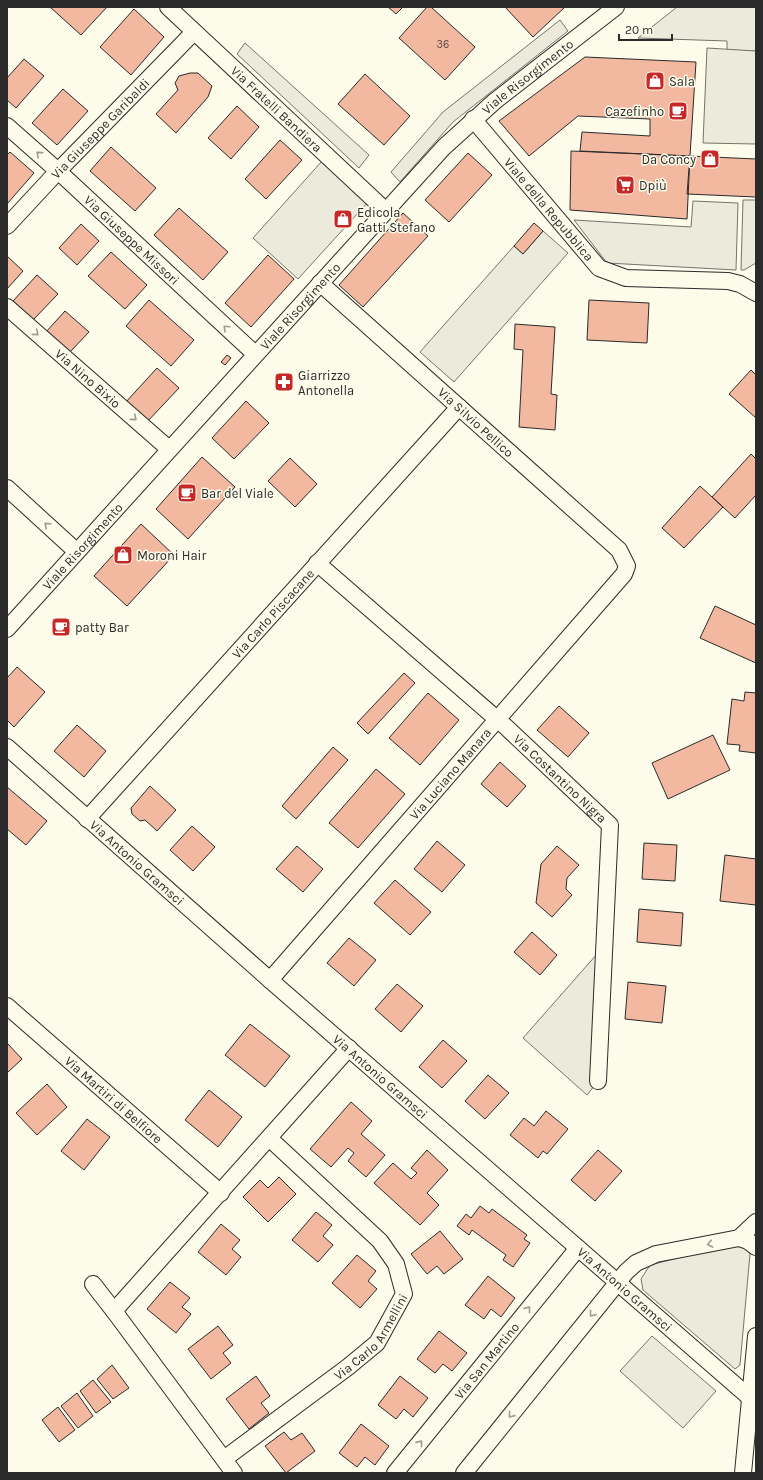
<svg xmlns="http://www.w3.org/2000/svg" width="763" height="1480" font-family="Karla,sans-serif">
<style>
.green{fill:#ecebdb;stroke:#74746e}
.parking{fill:#eceadb;stroke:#74746e}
.building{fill:#f2b8a0;stroke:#2b2b2b}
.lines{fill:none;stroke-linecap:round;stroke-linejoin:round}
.street-casing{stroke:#2b2b2b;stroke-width:18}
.street{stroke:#fdfbea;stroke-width:16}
.oneway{stroke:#9e9d94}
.labels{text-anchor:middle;stroke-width:3;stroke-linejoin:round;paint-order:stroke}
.number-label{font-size:11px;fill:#5d4e48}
.street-label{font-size:13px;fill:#2b2b2b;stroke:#fdfbea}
.poi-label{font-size:13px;fill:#2b2b2b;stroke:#fdfbea;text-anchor:start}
</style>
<rect width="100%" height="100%" fill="#fdfbea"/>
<path class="green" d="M677,7H756V51L727,50V41L638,38Z
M743,200H756V263L744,270H741Z
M733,1244L746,1248L750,1254L740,1365L735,1369L643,1290L641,1279L650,1265Z"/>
<path class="parking" d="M560,20L568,31L453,122L400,182L391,172L443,112Z
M245,43L369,155L359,168L237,54Z
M707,48L756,51V144L703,143Z
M323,160L368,202L298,279L253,238Z
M693,201L738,203L736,270L607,263L574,220L691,227Z
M543,231L568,253L454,382L420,352L514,246L523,254Z
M605,945L598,1081L587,1095L523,1038Z
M652,1336L716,1391L683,1428L620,1371Z"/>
<path class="building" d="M50,7H107L81,35Z
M388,7H403L396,14Z
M427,7H431L475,47L445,80L399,38Z
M505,7H565L533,37Z
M134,9L164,37L131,75L100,47Z
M585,57L696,62L690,156L580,151L582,132L650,136V119L578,116L529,156L499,121Z
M24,59L44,76L16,108L7,100V78Z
M190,73H198L212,86L208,97L176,133L156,114L178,90L175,83L179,76Z
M365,74L410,116L384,145L338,104Z
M63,89L88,111L57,145L32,123Z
M237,106L259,127L231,159L208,138Z
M280,140L302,160L266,199L245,179Z
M111,147L156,188L135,211L90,171Z
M571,151L690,156L687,219L570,210Z
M10,152L34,173L7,204V155Z
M468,153L492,175L449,222L425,200Z
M690,156L756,159V197L687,194Z
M179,208L228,252L203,280L154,235Z
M403,213L428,236L363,307L339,285Z
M534,223L543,231L523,254L514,246Z
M81,224L99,241L77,265L59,248Z
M111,252L147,285L125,309L88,276Z
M268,255L294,279L251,327L225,303Z
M7,256L23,271L7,289Z
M37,275L58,294L33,320L13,301Z
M149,300L194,340L171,366L126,326Z
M589,300L649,303L647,343L587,340Z
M65,311L89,332L69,353L46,332Z
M515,324L555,327L551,394L557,395L555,430L519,427L523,350L514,349Z
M227,355L231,358L225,365L221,362Z
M157,368L179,388L146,423L125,403Z
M751,370L756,375V418L729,394Z
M246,401L269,423L234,459L212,438Z
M751,454L756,459V495L735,518L712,497Z
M202,457L235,487L188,539L156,509Z
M290,458L317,484L295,507L268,481Z
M700,486L723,507L684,548L662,528Z
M141,524L174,555L127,606L94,576Z
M715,606L756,625V663L700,638Z
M17,667L45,692L14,727L7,720V678Z
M404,673L415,683L368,734L357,723Z
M745,692L756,693V753L739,751L740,745L727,744L732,699L744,701Z
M428,693L459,720L420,765L389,738Z
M559,706L589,733L568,757L537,730Z
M77,725L106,751L84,777L54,751Z
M713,735L730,770L668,799L652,763Z
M333,747L348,760L296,819L282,806Z
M500,762L526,786L507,807L481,784Z
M376,769L405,794L358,848L329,823Z
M150,786L176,810L157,831L145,820L140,821L132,814L131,808Z
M7,787L47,821L26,845L7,829Z
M192,826L215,847L193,871L170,850Z
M437,841L465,865L442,892L414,869Z
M644,843L677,845L675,881L642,879Z
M297,846L323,869L303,892L276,869Z
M557,846L579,865L567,878L566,889L572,895L552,917L536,903L541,864Z
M725,855L756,859V905L720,901Z
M395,880L431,912L410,935L374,903Z
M639,909L683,913L681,946L637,942Z
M532,932L557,955L540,975L514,952Z
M349,938L376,960L354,986L327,963Z
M628,982L666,986L662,1023L625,1019Z
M397,984L423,1006L401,1032L375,1009Z
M250,1024L290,1056L265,1087L225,1055Z
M443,1040L467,1061L442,1088L419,1067Z
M7,1043L22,1059L7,1073Z
M488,1075L509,1093L485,1119L465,1101Z
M47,1084L67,1107L37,1135L16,1113Z
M209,1090L242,1117L218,1147L185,1120Z
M351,1102L372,1121L361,1134L385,1155L366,1177L348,1161L354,1153L348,1148L331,1167L310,1149Z
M546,1111L568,1129L547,1154L543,1151L538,1158L510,1135L524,1118L534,1126Z
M87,1119L110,1137L84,1170L61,1151Z
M427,1150L448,1170L427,1193L439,1205L420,1225L374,1183L393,1163L411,1179L417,1173L411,1168Z
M598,1150L622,1171L595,1201L571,1180Z
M279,1177L296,1194L268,1222L243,1197L260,1180L268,1188Z
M480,1206L489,1213L492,1209L527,1235L524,1239L530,1243L513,1267L503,1260L506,1255L472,1230L469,1235L457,1226L466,1214L471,1218Z
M316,1212L332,1225L323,1236L333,1245L318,1262L292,1240Z
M221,1224L240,1240L232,1249L241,1257L226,1275L198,1252Z
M440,1231L463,1259L444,1274L437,1266L427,1274L411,1254Z
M357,1255L376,1271L368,1281L377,1289L360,1308L332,1283Z
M488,1276L515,1298L501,1317L491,1309L484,1319L465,1305Z
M170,1282L190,1298L182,1307L191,1314L176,1333L147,1309Z
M218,1326L233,1345L223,1353L231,1363L211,1379L188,1349Z
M439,1331L467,1353L452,1371L443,1364L435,1373L417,1359Z
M112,1365L129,1388L113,1399L97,1379Z
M256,1376L270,1396L261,1403L269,1413L249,1429L226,1399Z
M400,1376L428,1398L413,1417L404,1409L396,1419L378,1405Z
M93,1380L111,1402L96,1413L80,1391Z
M77,1393L93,1416L78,1428L61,1406Z
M58,1407L75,1430L59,1442L42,1420Z
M361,1424L389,1446L375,1465L365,1457L357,1467L339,1453Z
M284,1432L291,1440L302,1433L315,1451L286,1473L265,1446Z"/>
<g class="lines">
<defs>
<g id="street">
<path id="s1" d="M168,7L385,210"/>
<path id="s2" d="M473,119L599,268L626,278L728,281L740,284L756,293"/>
<path id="s3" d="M7,126L58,171L255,354"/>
<path id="s4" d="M7,226L58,171L194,32"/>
<path id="s5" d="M7,307L169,449"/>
<path d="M7,488L76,551"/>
<path id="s6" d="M317,563L506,727L610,825L598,1081"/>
<path id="s7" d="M7,629L444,147L495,101L616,7"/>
<path id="s8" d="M7,747L270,980L756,1403"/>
<path id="s9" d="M87,819L459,407"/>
<path id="s10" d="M270,980L624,574L627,566L619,550L320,283"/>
<path id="s11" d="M7,1006L221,1193"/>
<path d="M739,1238L748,1241L756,1247"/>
<path d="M93,1284L114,1311"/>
<path id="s12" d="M224,1459L348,1367L377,1343L404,1294L396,1264L380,1241L269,1138"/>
<path d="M234,1473L114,1311L349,1048"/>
<path id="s13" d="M395,1473L578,1248"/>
<path d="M464,1473L626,1272L636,1263L656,1254L739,1238L756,1222"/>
<path d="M743,1473L756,1336"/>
</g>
</defs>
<use href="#street" class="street-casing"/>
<use href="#street" class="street"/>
</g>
<defs><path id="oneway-chevron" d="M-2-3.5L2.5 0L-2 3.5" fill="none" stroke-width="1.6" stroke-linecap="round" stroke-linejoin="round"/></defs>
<g class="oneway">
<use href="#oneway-chevron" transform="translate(39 154) rotate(-139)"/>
<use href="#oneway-chevron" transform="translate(226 328) rotate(-137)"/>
<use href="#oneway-chevron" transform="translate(36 333) rotate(41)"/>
<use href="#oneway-chevron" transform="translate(134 418) rotate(41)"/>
<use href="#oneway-chevron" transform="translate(47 525) rotate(-138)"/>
<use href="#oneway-chevron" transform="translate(710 1244) rotate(169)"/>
<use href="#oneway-chevron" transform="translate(528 1309) rotate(-51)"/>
<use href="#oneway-chevron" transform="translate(592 1314) rotate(129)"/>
<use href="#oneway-chevron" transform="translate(511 1415) rotate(129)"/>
<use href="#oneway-chevron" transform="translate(420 1443) rotate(-51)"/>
</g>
<defs>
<symbol id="shop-square" viewBox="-11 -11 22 22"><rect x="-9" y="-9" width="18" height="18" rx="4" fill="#c62828" stroke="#fdfbea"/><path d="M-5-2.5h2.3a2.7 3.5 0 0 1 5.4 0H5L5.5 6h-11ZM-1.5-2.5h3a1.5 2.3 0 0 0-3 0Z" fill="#fff"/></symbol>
<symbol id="cafe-square" viewBox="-11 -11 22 22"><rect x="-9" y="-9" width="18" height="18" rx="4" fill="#c62828" stroke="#fdfbea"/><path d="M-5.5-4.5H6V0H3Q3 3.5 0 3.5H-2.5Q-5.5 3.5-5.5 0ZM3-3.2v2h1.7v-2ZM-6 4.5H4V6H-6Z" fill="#fff"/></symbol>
<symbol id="supermarket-square" viewBox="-11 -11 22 22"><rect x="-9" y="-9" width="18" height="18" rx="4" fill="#c62828" stroke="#fdfbea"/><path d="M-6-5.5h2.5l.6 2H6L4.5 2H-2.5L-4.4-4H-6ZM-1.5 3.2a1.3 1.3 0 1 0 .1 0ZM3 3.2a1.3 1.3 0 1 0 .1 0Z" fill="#fff"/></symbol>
<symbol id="pharmacy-square" viewBox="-11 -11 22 22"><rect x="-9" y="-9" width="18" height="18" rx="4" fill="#c62828" stroke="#fdfbea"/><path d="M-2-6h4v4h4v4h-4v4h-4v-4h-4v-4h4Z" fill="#fff"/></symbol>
</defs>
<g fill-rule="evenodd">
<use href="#shop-square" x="644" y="70" width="22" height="22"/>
<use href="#cafe-square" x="667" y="100" width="22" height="22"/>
<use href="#shop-square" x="699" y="148" width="22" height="22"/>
<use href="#supermarket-square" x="614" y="174" width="22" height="22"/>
<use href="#shop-square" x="332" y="208" width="22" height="22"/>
<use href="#pharmacy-square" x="273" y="371" width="22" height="22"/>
<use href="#cafe-square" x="176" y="482" width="22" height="22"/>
<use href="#shop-square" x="112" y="544" width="22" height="22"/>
<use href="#cafe-square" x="50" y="616" width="22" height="22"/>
</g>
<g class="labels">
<g class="number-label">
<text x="443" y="48">36</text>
</g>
<g class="street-label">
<text dy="5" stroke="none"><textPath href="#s7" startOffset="760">Viale Risorgimento</textPath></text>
<text dy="5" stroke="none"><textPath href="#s1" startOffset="149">Via Fratelli Bandiera</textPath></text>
<text dy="5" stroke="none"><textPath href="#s4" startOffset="135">Via Giuseppe Garibaldi</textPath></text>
<text dy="5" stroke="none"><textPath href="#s2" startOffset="118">Viale della Repubblica</textPath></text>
<text dy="5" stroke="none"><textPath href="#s3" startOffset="169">Via Giuseppe Missori</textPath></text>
<text dy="5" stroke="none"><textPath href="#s7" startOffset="436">Viale Risorgimento</textPath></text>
<text dy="5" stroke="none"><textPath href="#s5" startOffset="108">Via Nino Bixio</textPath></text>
<text transform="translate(476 422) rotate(42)" y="5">Via Silvio Pellico</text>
<text dy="5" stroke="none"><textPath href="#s7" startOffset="112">Viale Risorgimento</textPath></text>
<text dy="5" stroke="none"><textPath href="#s9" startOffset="277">Via Carlo Piscacane</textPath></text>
<text dy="5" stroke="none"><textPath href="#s10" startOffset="274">Via Luciano Manara</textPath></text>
<text dy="5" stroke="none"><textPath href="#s6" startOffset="325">Via Costantino Nigra</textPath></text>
<text dy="5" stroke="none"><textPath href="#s8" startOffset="174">Via Antonio Gramsci</textPath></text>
<text dy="5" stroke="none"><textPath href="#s8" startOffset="498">Via Antonio Gramsci</textPath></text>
<text dy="5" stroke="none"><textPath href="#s11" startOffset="142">Via Martiri di Belfiore</textPath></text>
<text dy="5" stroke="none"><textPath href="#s8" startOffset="822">Via Antonio Gramsci</textPath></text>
<text dy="5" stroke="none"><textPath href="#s12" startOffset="193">Via Carlo Armellini</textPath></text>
<text dy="5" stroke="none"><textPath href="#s13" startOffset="145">Via San Martino</textPath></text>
</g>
<g class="poi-label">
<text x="669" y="86">Sala</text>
<text x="664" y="116" text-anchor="end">Cazefinho</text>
<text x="696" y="164" text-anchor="end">Da Concy</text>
<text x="639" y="190">Dpiù</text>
<text x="357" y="217">Edicola<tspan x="357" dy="15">Gatti Stefano</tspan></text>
<text x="298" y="380">Giarrizzo<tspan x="298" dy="15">Antonella</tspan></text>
<text x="201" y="498">Bar del Viale</text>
<text x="137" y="560">Moroni Hair</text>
<text x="75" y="632">patty Bar</text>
</g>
</g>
<rect width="763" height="1480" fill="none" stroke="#2b2b2b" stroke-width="16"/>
<path d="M619 34v6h53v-6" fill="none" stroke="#2b2b2b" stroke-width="2"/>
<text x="625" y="34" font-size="12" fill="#2b2b2b" stroke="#fdfbea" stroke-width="3" paint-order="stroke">20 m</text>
</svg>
